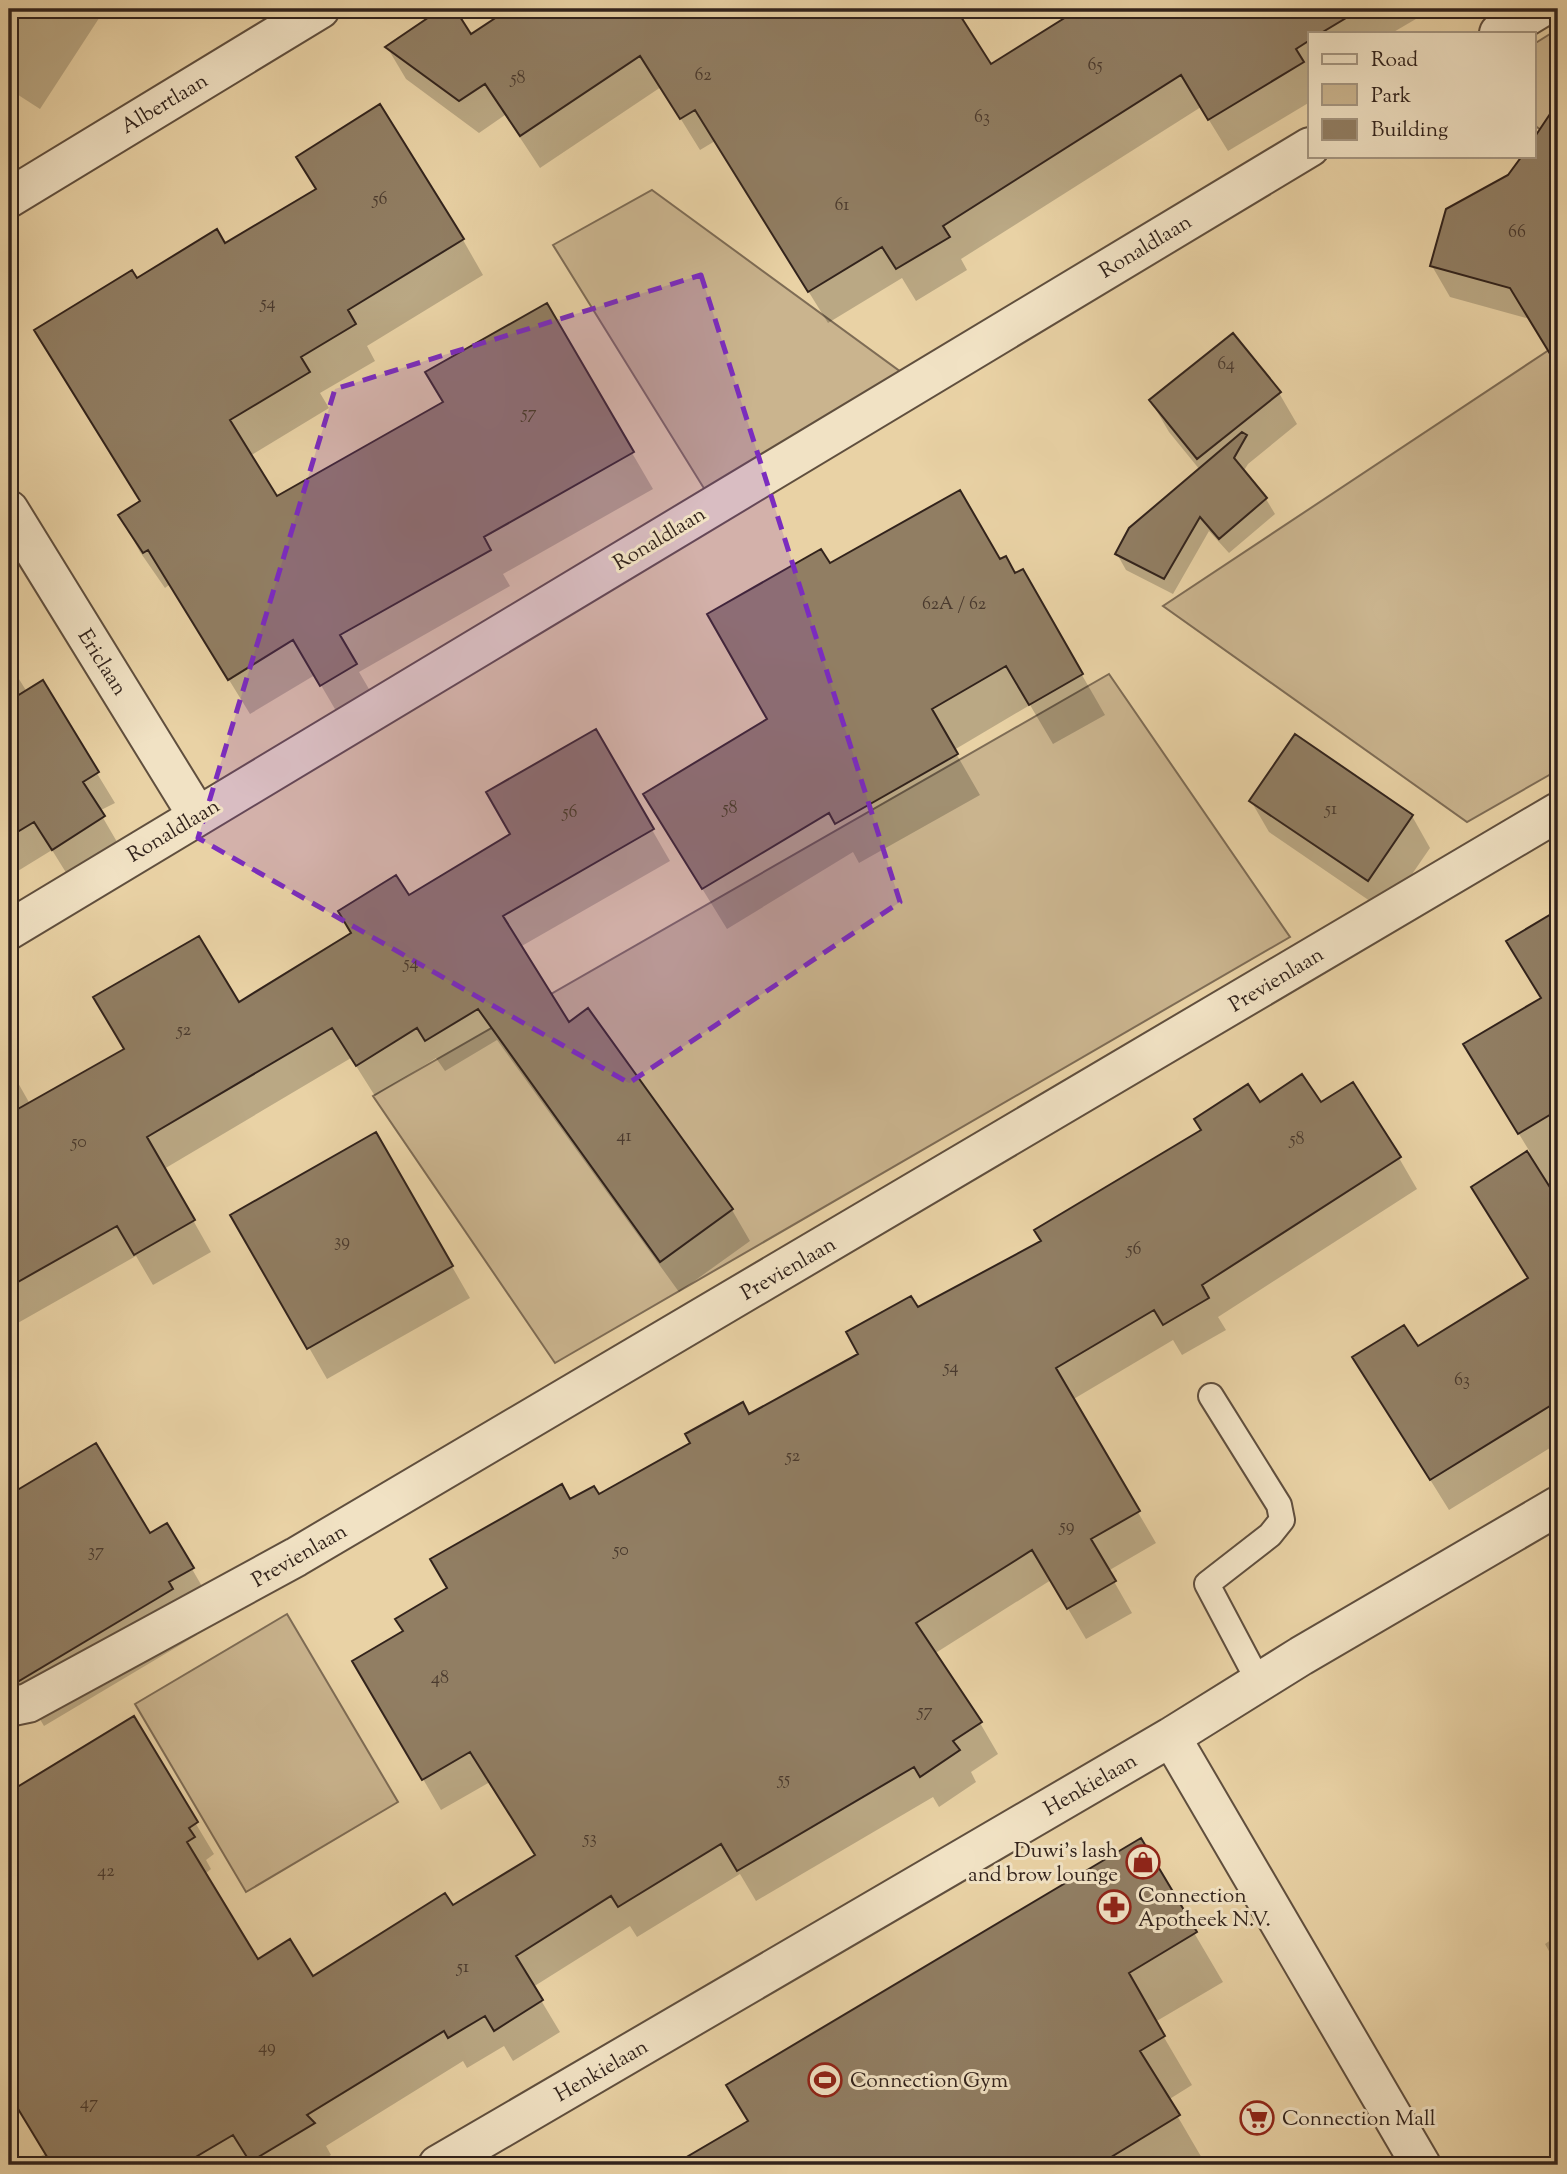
<svg xmlns="http://www.w3.org/2000/svg" width="1567" height="2174" font-family="'Sorts Mill Goudy',serif">
<style>
.green{fill:#cab48e;stroke:#7e6c55;stroke-width:2}
.shadow{fill:#0003}
.building{fill:#917e63;stroke:#32231c;stroke-width:2}
.lines{fill:none;stroke-linecap:round;stroke-linejoin:round}
.lane-casing{stroke:#604f3e;stroke-width:28}
.street-casing{stroke:#604f3e;stroke-width:42}
.lane{stroke:#f1e2c4;stroke-width:24}
.street{stroke:#f1e2c4;stroke-width:38}
.marked{fill:#7b2cbf;fill-opacity:0.2;stroke:#7b2cbf;stroke-width:5;stroke-dasharray:14 9;stroke-linejoin:round}
.labels{text-anchor:middle;stroke-width:6;stroke-linejoin:round;paint-order:stroke}
.number-label{font-size:18px;fill:#4a3a2e}
.street-label{font-size:21px;fill:#32231c;stroke:#f1e2c4}
.poi-label{font-size:21px;fill:#32231c;stroke:#f1e2c4;text-anchor:start}
</style>
<rect width="100%" height="100%" fill="#e9d2a5"/>
<filter id="stains"><feTurbulence type="fractalNoise" baseFrequency=".00286" numOctaves="4"/><feColorMatrix values="0 0 0 0 .2 0 0 0 0 .09 0 0 0 0 .02 0 0 0 .5 -.17"/></filter>
<radialGradient id="worn" r=".72"><stop offset=".6" stop-color="#630" stop-opacity="0"/><stop offset="1" stop-color="#630" stop-opacity=".3"/></radialGradient>
<path class="green" d="M1558,29V142L1534,125V44Z
M652,190L905,375L705,490L553,245Z
M1558,344V770L1467,822L1163,606Z
M1109,674L1290,937L555,1363L373,1096Z
M287,1614L398,1802L246,1892L135,1704Z"/>
<path class="shadow" d="M9,9H105L40,109L9,89Z
M444,9H453L471,36L513,9H525L534,22L554,9H577L586,22L607,9H972L959,17L990,66L1082,9H1417L1421,16L1392,33H1310V102L1228,151L1201,107L961,259L967,270L916,301L902,278L828,323L715,141L700,150L661,87L540,168L505,115L479,133L406,79L387,47Z
M1537,137L1558,152V352L1552,356L1530,319L1450,297L1432,266L1510,177L1524,156H1534V141Z
M463,240L483,275L367,346L375,361L320,393L329,408L250,456L276,499L445,403L546,305L653,489L503,574L510,586L359,672L376,701L342,721L315,675L250,714L170,584L165,588L140,552L120,516L141,502L136,280L225,246Z
M1279,393L1297,424L1248,464L1243,472L1266,499L1275,514L1229,553L1209,531L1173,594L1126,570L1117,554L1200,470L1169,432L1151,401Z
M1000,562L1015,575L1022,571L1105,715L1053,744L1030,705L954,750L980,795L859,863L853,852L727,929L669,835L770,720L829,566Z
M9,663L27,692L42,683L115,803L99,811L120,847L70,879L52,850L13,874L9,867Z
M595,731L670,861L520,947L569,1024L588,1011L732,1210L750,1241L679,1292L497,1040L445,1071L436,1058L375,1096L351,1058L164,1169L211,1252L153,1285L136,1256L9,1328V1067L30,1104L238,1004L513,834Z
M1251,801L1412,816L1430,848L1386,912L1269,832Z
M1558,912V1443L1449,1510L1373,1388L1417,1348L1529,1279L1473,1187L1530,1152L1486,1080L1543,999L1508,941Z
M1259,1104L1320,1105L1399,1158L1417,1189L1218,1317L1226,1330L1182,1355L1173,1340L1072,1400L1156,1543L1108,1571L1132,1613L1086,1639L1051,1580L934,1654L980,1723L998,1754L971,1772L976,1782L939,1807L933,1797L756,1901L740,1874L637,1937L630,1926L533,1987L560,2032L513,2061L504,2046L467,2068L463,2061L326,2146L331,2155L314,2165H29L28,2164L46,2153L9,2092V1794L133,1719L214,1854L206,1860L211,1869L205,1874L258,1961L313,1978L453,1908L537,1856L490,1782L441,1810L355,1662L405,1632L449,1589L570,1501L598,1497L861,1354L917,1310L1043,1241Z
M376,1134L470,1298L327,1379L233,1215Z
M95,1446L150,1535L192,1569L218,1614L194,1629L197,1635L44,1726L9,1667V1497Z
M1140,1841L1223,1982L1155,2022L1192,2085L1168,2100L1206,2165H676L749,2122Z
M1558,1935V1967L1545,1944Z"/>
<path class="building" d="M441,9H455L471,34L509,9H956L991,64L1079,9H1361L1321,33H1310V40L1296,49L1304,62L1208,120L1181,75L943,226L950,237L896,269L882,247L808,292L695,110L680,119L640,56L520,136L485,84L459,101L385,47Z
M1558,102V367L1510,288L1430,266L1446,209L1508,175L1522,156H1534V138Z
M380,104L464,239L348,310L356,324L301,357L310,372L230,420L277,496L443,402L425,372L547,303L634,452L484,537L491,550L340,635L357,664L320,686L293,640L228,680L148,550L143,553L118,515L140,501L34,330L132,270L137,278L217,229L225,243L316,189L296,157Z
M1233,333L1281,392L1197,459L1149,400Z
M1242,432L1247,435L1234,458L1267,498L1219,539L1200,517L1164,579L1115,554L1129,528Z
M960,490L1000,559L1006,556L1015,573L1023,569L1083,674L1029,705L1006,666L932,709L958,754L835,824L829,813L702,889L643,794L767,719L707,614L821,549L830,563Z
M43,680L99,772L83,782L105,816L52,850L34,822L9,837V701Z
M596,729L654,829L503,916L569,1022L588,1008L733,1209L660,1262L478,1009L425,1041L417,1028L356,1066L332,1028L147,1137L195,1220L134,1255L117,1226L9,1287V1114L124,1049L93,997L199,936L239,1002L351,933L338,911L396,875L409,895L510,834L486,792Z
M1295,734L1413,815L1368,881L1249,801Z
M1558,910V1110L1518,1134L1463,1044L1541,998L1506,941Z
M1302,1074L1321,1102L1353,1082L1401,1157L1202,1285L1209,1298L1163,1325L1154,1310L1056,1368L1140,1511L1091,1539L1116,1581L1067,1609L1032,1550L916,1623L982,1722L953,1741L960,1750L920,1777L914,1767L737,1871L721,1844L618,1907L611,1896L516,1956L543,2000L494,2031L485,2016L448,2038L444,2031L307,2115L315,2123L250,2162L233,2135L182,2165H52L9,2094V1792L134,1716L198,1822L189,1828L195,1837L187,1842L258,1959L290,1939L313,1976L445,1893L453,1905L535,1855L470,1752L422,1780L352,1661L403,1631L395,1619L447,1588L430,1559L562,1484L570,1499L594,1486L599,1494L690,1443L685,1434L743,1402L749,1414L858,1354L846,1332L911,1296L918,1307L1041,1241L1034,1230L1201,1130L1194,1119L1248,1084L1260,1102Z
M376,1132L453,1266L307,1349L230,1215Z
M1527,1151L1558,1200V1401L1430,1480L1352,1357L1404,1325L1418,1346L1528,1278L1471,1187Z
M96,1443L150,1533L167,1523L194,1568L169,1582L173,1589L14,1684L9,1685V1495Z
M1141,1838L1197,1932L1129,1973L1165,2036L1140,2051L1180,2115L1098,2165H673L748,2121L726,2085Z"/>
<g class="lines">
<defs>
<path id="lane" d="M1211,1396L1279,1505L1282,1520L1270,1535L1207,1584L1260,1684"/>
<path id="street" d="M1499,33L1539,9
M9,198L320,9
M9,510L197,815
M9,930L1310,147
M9,1707L28,1703L296,1557L1558,812
M1171,1737L1421,2165
M438,2165L1171,1737L1301,1656L1558,1506"/>
</defs>
<use href="#lane" class="lane-casing"/>
<use href="#street" class="street-casing"/>
<use href="#lane" class="lane"/>
<use href="#street" class="street"/>
</g>
<path class="marked" d="M701,275L900,902L629,1083L198,838L335,389Z"/>
<defs>
<symbol id="shop-ring" viewBox="-11 -11 22 22"><circle r="9.5" fill="#f1e2c4" stroke="#8f2418" stroke-width="1.5"/><path d="M-5-2.5h2.3a2.7 3.5 0 0 1 5.4 0H5L5.5 6h-11ZM-1.5-2.5h3a1.5 2.3 0 0 0-3 0Z" fill="#8f2418"/></symbol>
<symbol id="pharmacy-ring" viewBox="-11 -11 22 22"><circle r="9.5" fill="#f1e2c4" stroke="#8f2418" stroke-width="1.5"/><path d="M-2-6h4v4h4v4h-4v4h-4v-4h-4v-4h4Z" fill="#8f2418"/></symbol>
<symbol id="stadium-ring" viewBox="-11 -11 22 22"><circle r="9.5" fill="#f1e2c4" stroke="#8f2418" stroke-width="1.5"/><path d="M0-5a6.5 5 0 1 0 0 10a6.5 5 0 1 0 0-10ZM-3.5-1.8h7v3.6h-7Z" fill="#8f2418"/></symbol>
<symbol id="supermarket-ring" viewBox="-11 -11 22 22"><circle r="9.5" fill="#f1e2c4" stroke="#8f2418" stroke-width="1.5"/><path d="M-6-5.5h2.5l.6 2H6L4.5 2H-2.5L-4.4-4H-6ZM-1.5 3.2a1.3 1.3 0 1 0 .1 0ZM3 3.2a1.3 1.3 0 1 0 .1 0Z" fill="#8f2418"/></symbol>
</defs>
<g fill-rule="evenodd">
<use href="#shop-ring" x="1124" y="1843" width="38" height="38"/>
<use href="#pharmacy-ring" x="1095" y="1888" width="38" height="38"/>
<use href="#stadium-ring" x="806" y="2061" width="38" height="38"/>
<use href="#supermarket-ring" x="1238" y="2099" width="38" height="38"/>
</g>
<g class="labels">
<g class="number-label">
<text x="1095" y="70">65</text>
<text x="703" y="80">62</text>
<text x="518" y="83">58</text>
<text x="982" y="122">63</text>
<text x="380" y="204">56</text>
<text x="842" y="210">61</text>
<text x="1517" y="237">66</text>
<text x="268" y="308">54</text>
<text x="1226" y="369">64</text>
<text x="529" y="418">57</text>
<text x="954" y="609">62A / 62</text>
<text x="730" y="813">58</text>
<text x="1331" y="814">51</text>
<text x="570" y="817">56</text>
<text x="411" y="968">54</text>
<text x="184" y="1035">52</text>
<text x="624" y="1141">41</text>
<text x="1297" y="1144">58</text>
<text x="79" y="1147">50</text>
<text x="342" y="1246">39</text>
<text x="1134" y="1254">56</text>
<text x="951" y="1372">54</text>
<text x="1462" y="1385">63</text>
<text x="793" y="1461">52</text>
<text x="1067" y="1531">59</text>
<text x="621" y="1555">50</text>
<text x="96" y="1556">37</text>
<text x="440" y="1683">48</text>
<text x="925" y="1716">57</text>
<text x="784" y="1784">55</text>
<text x="590" y="1843">53</text>
<text x="106" y="1876">42</text>
<text x="463" y="1972">51</text>
<text x="267" y="2052">49</text>
<text x="89" y="2108">47</text>
</g>
<g class="street-label">
<text transform="translate(164 103) rotate(-31)" y="7">Albertlaan</text>
<text transform="translate(1145 246) rotate(-31)" y="7">Ronaldlaan</text>
<text transform="translate(659 538) rotate(-31)" y="7">Ronaldlaan</text>
<text transform="translate(103 662) rotate(58)" y="7">Ericlaan</text>
<text transform="translate(173 830) rotate(-31)" y="7">Ronaldlaan</text>
<text transform="translate(1276 979) rotate(-31)" y="7">Previenlaan</text>
<text transform="translate(788 1268) rotate(-30)" y="7">Previenlaan</text>
<text transform="translate(299 1555) rotate(-30)" y="7">Previenlaan</text>
<text transform="translate(1090 1784) rotate(-30)" y="7">Henkielaan</text>
<text transform="translate(601 2070) rotate(-30)" y="7">Henkielaan</text>
</g>
<g class="poi-label">
<text x="1118" y="1857" text-anchor="end">Duwi’s lash<tspan x="1118" dy="24">and brow lounge</tspan></text>
<text x="1138" y="1902">Connection<tspan x="1138" dy="24">Apotheek N.V.</tspan></text>
<text x="850" y="2087">Connection Gym</text>
<text x="1282" y="2125">Connection Mall</text>
</g>
</g>
<rect width="1567" height="2174" fill="none" stroke="#e9d2a5" stroke-width="35"/>
<rect x="10" y="10" width="1546" height="2153" fill="none" stroke="#32231c" stroke-width="3.5"/>
<rect x="18" y="18" width="1532" height="2139" fill="none" stroke="#32231c" stroke-width="2"/>
<rect x="1308" y="32" width="228" height="126" fill="#f1e2c4" stroke="#a59681" stroke-width="2"/>
<rect x="1322" y="54" width="35" height="10" fill="#f1e2c4" stroke="#a59681" stroke-width="2"/>
<text x="1371" y="66" font-size="21" fill="#32231c">Road</text>
<rect x="1322" y="84" width="35" height="21" fill="#cab48e" stroke="#a59681" stroke-width="2"/>
<text x="1371" y="102" font-size="21" fill="#32231c">Park</text>
<rect x="1322" y="119" width="35" height="21" fill="#917e63" stroke="#a59681" stroke-width="2"/>
<text x="1371" y="136" font-size="21" fill="#32231c">Building</text>
<rect width="100%" height="100%" filter="url(#stains)"/>
<rect width="100%" height="100%" fill="url(#worn)"/>
</svg>
